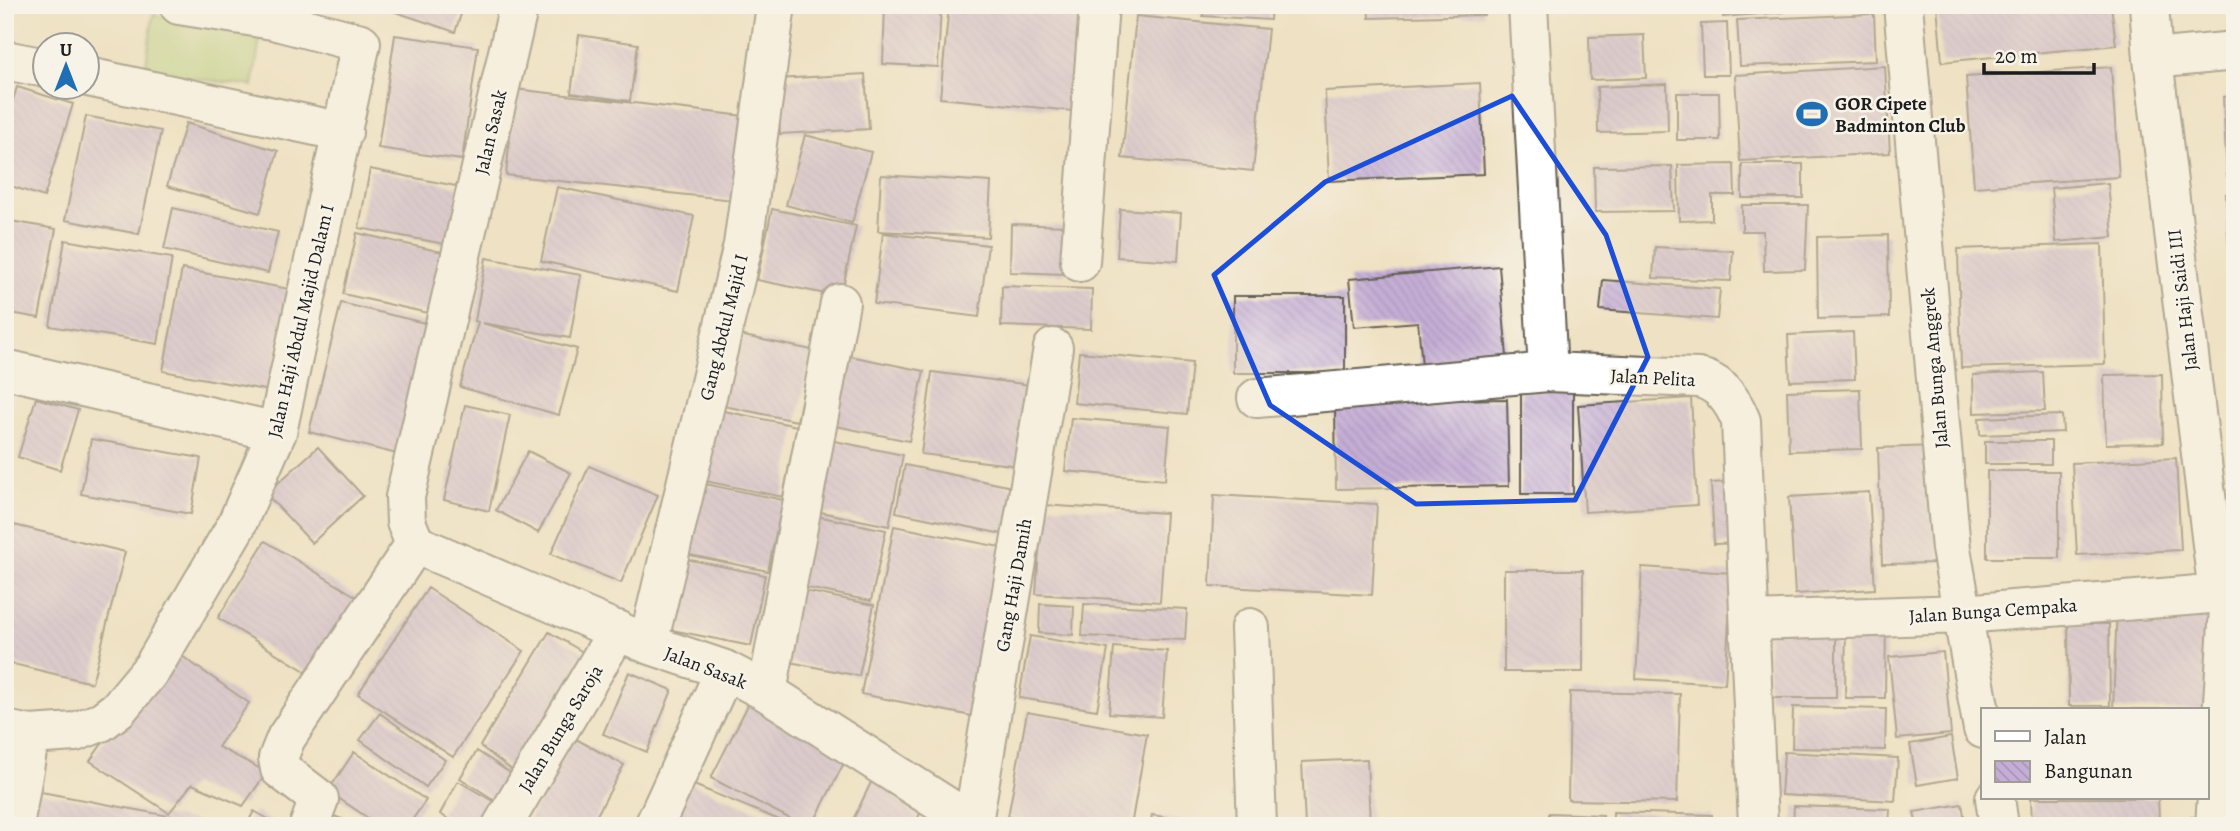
<svg xmlns="http://www.w3.org/2000/svg" width="2240" height="831" font-family="Alegreya,serif">
<style>
.garden{fill:#abc971;stroke:#647246;stroke-width:2}
.building{fill:url(#building-back-hatch)}
.lines{fill:none;stroke-linecap:round;stroke-linejoin:round}
.minor-casing{stroke:#666156;stroke-width:42}
.minor{stroke:#fff;stroke-width:38}
.marked{fill:none;stroke:#1d4ed8;stroke-width:5;stroke-linejoin:round}
.labels{text-anchor:middle;stroke-width:5;stroke-linejoin:round;paint-order:stroke}
.poi-label{font-size:19px;font-weight:bold;fill:#1c1c1c;stroke:#f7f3e8;text-anchor:start}
.street-label{font-size:19px;fill:#1c1c1c;stroke:#f7f3e8}
</style>
<defs>
<pattern id="building-back-hatch" width="6" height="6" patternUnits="userSpaceOnUse" patternTransform="scale(1.75)"><rect width="6" height="6" fill="#c5aed6"/><path d="M-1 5l2 2M0 0l6 6M5-1l2 2" fill="none" stroke="#a995b7"/></pattern>
</defs>
<rect width="100%" height="100%" fill="#f7f3e8"/>
<filter id="ink" filterUnits="userSpaceOnUse"><feTurbulence type="fractalNoise" baseFrequency=".0143" numOctaves="2"/><feDisplacementMap in="SourceGraphic" scale="14" xChannelSelector="R" yChannelSelector="G"/><feConvolveMatrix kernelMatrix="1 2 1 2 8 2 1 2 1" color-interpolation-filters="sRGB"/></filter>
<filter id="wash" filterUnits="userSpaceOnUse"><feTurbulence type="fractalNoise" baseFrequency=".00686" numOctaves="4" result="noise"/><feDisplacementMap in="SourceGraphic" scale="28" xChannelSelector="R" yChannelSelector="G"/><feGaussianBlur stdDeviation="1.57" result="paint"/><feColorMatrix in="noise" values="0 0 0 0 0 0 0 0 0 0 0 0 0 0 0 0 0 1.4 0 .05"/><feComposite in="paint" operator="in"/></filter>
<g filter="url(#wash)">
<rect width="100%" height="100%" fill="#efe1c3"/>
<path class="garden" d="M153,15L261,29L253,86L145,72Z"/>
<g id="blocks">
<path class="building" d="M375,5H464L455,32Z
M885,5H941L938,67L883,64Z
M949,5H1093L1082,112L940,98Z
M1204,5H1271L1270,20L1203,16Z
M1284,5H1343V9L1284,8Z
M1368,5H1483L1484,15L1369,18Z
M1722,5H1782L1783,12L1723,17Z
M1937,5H2111L2116,45L1942,62Z
M1874,14L1876,61L1740,66L1737,20Z
M1136,16L1268,29L1253,171L1122,158Z
M1727,23L1729,75H1703L1701,24Z
M395,35L478,47L462,160L378,148Z
M579,35L638,44L630,101L571,93Z
M1644,35L1646,78L1590,80L1589,37Z
M1885,66L1890,153L1740,161L1735,75Z
M2111,67L2119,177L1974,187L1966,77Z
M865,74L869,129L780,134L777,79Z
M1480,83L1484,174L1329,181L1325,91Z
M1667,84L1668,131L1598,133L1597,87Z
M17,87L73,104L44,197L5,184V126Z
M515,89L752,117L742,201L506,175Z
M1677,93H1719L1720,140H1677Z
M2235,96V177H2227L2223,97Z
M86,116L161,131L139,234L65,220Z
M186,123L278,151L260,213L167,186Z
M805,135L871,152L852,223L786,205Z
M1734,164L1735,195H1712V220L1679,221L1678,165Z
M1742,164H1803V198H1742Z
M1672,166L1674,211L1595,212L1594,167Z
M370,169L461,187L450,245L359,228Z
M881,175L991,182L988,237L878,231Z
M2108,183L2113,237L2056,242L2051,188Z
M557,187L694,216L678,291L541,261Z
M2235,193V273H2230L2226,194Z
M1742,205H1808L1805,270L1764,271L1763,231H1742Z
M173,208L278,232L268,273L164,249Z
M772,209L856,226L841,297L757,280Z
M1120,209L1181,213L1178,261L1117,257Z
M5,220L56,229L39,318L5,312Z
M1011,224L1067,226L1065,274L1010,272Z
M357,233L451,254L437,315L343,294Z
M883,233L988,245L979,317L874,304Z
M1888,235L1889,317L1818,319L1817,237Z
M65,240L172,258L158,344L50,326Z
M2102,244L2105,364L1961,368L1958,249Z
M1655,247L1733,251L1731,281L1653,278Z
M486,258L581,275L570,338L482,323L577,349L559,415L460,387L478,322L475,321Z
M1499,266L1507,357L1422,365L1418,322L1354,327L1349,279Z
M182,269L289,289L270,391L163,371Z
M1603,280L1720,289L1717,319L1600,310Z
M1002,286L1092,289L1091,329L1001,326Z
M1233,296H1345V373H1233Z
M341,303L433,325L401,455L309,432Z
M1853,332L1855,379L1790,381L1788,335Z
M729,333L812,350L797,421L714,404Z
M1079,352L1192,363L1187,414L1074,403Z
M840,354L924,371L909,441L826,424Z
M932,372L1038,386L1027,467L921,454Z
M2043,372L2045,411L1974,413L1973,375Z
M2162,374L2163,443L2106,444L2104,375Z
M1860,389L1862,449L1789,451L1787,391Z
M1521,391H1573V494H1521Z
M36,398L78,410L60,470L18,457Z
M1691,398L1697,505L1585,512L1578,405Z
M1507,399L1509,486L1336,489L1335,402Z
M465,405L510,415L489,511L444,500Z
M714,409L797,426L783,497L700,480Z
M2062,415L2063,432L1980,435L1979,418Z
M1071,418L1170,426L1165,480L1065,471Z
M820,438L903,455L889,526L806,509Z
M91,439L201,458L191,514L81,494Z
M1985,441H2051V464H1985Z
M1935,446L1939,563L1882,564L1878,448Z
M318,447L363,496L312,543L266,494Z
M528,451L571,473L538,533L496,510Z
M2176,458L2181,550L2077,555L2072,463Z
M905,465L1022,489L1012,536L896,512Z
M589,466L658,495L621,583L551,554Z
M1987,471H2059V558H1987Z
M1742,481L1745,543L1714,544L1711,483Z
M700,483L783,500L768,571L685,554Z
M1869,492L1875,589L1795,594L1789,497Z
M1214,495L1377,504L1372,595L1210,586Z
M1042,505L1166,513L1160,602L1036,594Z
M802,513L886,530L871,601L788,584Z
M14,525L125,552L92,683L5,662V559Z
M894,526L1010,549L977,717L861,694Z
M265,541L357,597L310,674L218,618Z
M681,558L765,575L751,646L667,629Z
M1642,567L1732,573L1725,684L1636,679Z
M1504,570H1583V672H1504Z
M428,588L524,651L453,757L358,694Z
M790,588L874,605L859,676L775,659Z
M1040,604L1074,606L1073,635L1039,633Z
M1084,604L1187,609L1185,640L1082,636Z
M2117,605L2224,609L2207,710L2113,709Z
M1846,621L1886,622L1885,698H1845Z
M2068,624H2109L2110,706H2069Z
M1768,628H1836V698H1768Z
M549,632L593,658L521,777L480,746Z
M1030,636L1108,649L1097,710L1019,698Z
M169,647L249,703L218,747L267,772L243,806L192,784L169,813L90,761Z
M1114,647L1167,651L1162,717L1109,713Z
M1943,652L1951,734L1897,739L1889,657Z
M629,672L672,690L647,752L603,734Z
M1570,692L1680,694L1677,802L1568,800Z
M751,699L851,749L812,826H804L711,778Z
M1793,707L1886,709L1885,750L1792,748Z
M1027,712L1147,734L1131,826H1057L1008,817Z
M380,713L445,760L426,787L360,740Z
M1951,737L1958,778L1917,785L1910,744Z
M574,738L624,765L591,826H525Z
M477,751L521,780L504,806L460,778Z
M354,752L426,800L408,826H380L328,791Z
M1784,752L1898,758L1895,801L1781,795Z
M1367,759L1370,824L1305,826L1302,762Z
M876,772L928,797L914,826H850Z
M458,781L503,807L493,826H460L440,814Z
M684,781L794,826H662Z
M36,791L201,822V826H29Z
M2031,798H2158L2159,819L2208,816L2207,826H2032Z
M1962,804L1966,826H1917L1914,812Z
M1794,806L1890,809L1889,826H1793Z
M254,811L281,826H246Z
M323,812L358,825V826H317Z
M1613,812L1712,815V826H1613Z
M1549,813L1603,815L1602,826H1549Z
M1152,815L1204,824V826H1150Z"/>
</g>
</g>
<g filter="url(#ink)">
<use href="#blocks" fill-opacity="0" stroke="#666156" stroke-width="2"/>
<g class="lines">
<defs>
<path id="minor" d="M519,5L405,497L406,522L415,544L648,644L725,670L767,692L977,826
M1528,5L1548,372
M1903,5L1951,549L1983,729
M2149,5L2153,59L2218,594
M2153,59L2235,51
M5,60L46,68
M88,77L343,132
M1080,262L1099,5
M5,369L277,432
M1257,398L1548,372L1698,378C1720,382 1733,401 1741,421L1758,826
M1751,621L1963,614L2235,592
M1250,628L1257,826
M648,644L743,245L776,5
M767,692L840,303
M5,730L30,735L75,732L101,722L118,709L153,667L236,526L277,432L361,43L273,20L179,5
M1995,798L1999,826
M973,822L1053,348
M14,826L30,735
M309,826L319,799L280,769L278,758L286,738L415,544
M502,826L618,630
M654,826L725,670
M2215,826L2230,593"/>
</defs>
<use href="#minor" class="minor-casing"/>
<use href="#minor" class="minor"/>
</g>
</g>
<path d="M0 0H2240V831H0ZM1512,96L1606,235L1648,357L1575,500L1416,504L1270,405L1214,275L1325,182Z" fill="#efe1c3" fill-opacity=".55" fill-rule="evenodd"/>
<path class="marked" d="M1512,96L1606,235L1648,357L1575,500L1416,504L1270,405L1214,275L1325,182Z"/>
<defs>
<symbol id="stadium-bare" viewBox="-9 -9 18 18"><path d="M0-5a6.5 5 0 1 0 0 10a6.5 5 0 1 0 0-10ZM-3.5-1.8h7v3.6h-7Z" fill="#1f6fb2" stroke="#f7f3e8" stroke-width="2.5" paint-order="stroke"/></symbol>
</defs>
<g fill-rule="evenodd">
<use href="#stadium-bare" x="1790" y="92" width="44" height="44"/>
</g>
<g class="labels">
<g class="poi-label">
<text x="1835" y="110">GOR Cipete<tspan x="1835" dy="22">Badminton Club</tspan></text>
</g>
<g class="street-label">
<text transform="translate(490 132) rotate(-77)" y="7">Jalan Sasak</text>
<text transform="translate(2182 300) rotate(-97)" y="7">Jalan Haji Saidi III</text>
<text transform="translate(300 321) rotate(-77)" y="7">Jalan Haji Abdul Majid Dalam I</text>
<text transform="translate(723 327) rotate(-76)" y="7">Gang Abdul Majid I</text>
<text transform="translate(1934 368) rotate(-95)" y="7">Jalan Bunga Anggrek</text>
<text transform="translate(1653 377) rotate(3)" y="7">Jalan Pelita</text>
<text transform="translate(1013 585) rotate(-80)" y="7">Gang Haji Damih</text>
<text transform="translate(1993 610) rotate(-4)" y="7">Jalan Bunga Cempaka</text>
<text transform="translate(706 667) rotate(21)" y="7">Jalan Sasak</text>
<text transform="translate(560 728) rotate(-59)" y="7">Jalan Bunga Saroja</text>
</g>
</g>
<rect width="2240" height="831" fill="none" stroke="#f7f3e8" stroke-width="28"/>
<rect x="1981" y="708" width="228" height="91" fill="#f7f3e8" stroke="#9f9d96" stroke-width="2"/>
<rect x="1995" y="731" width="35" height="10" fill="#ffffff" stroke="#9f9d96" stroke-width="2"/>
<text x="2044" y="744" font-size="21" fill="#1c1c1c">Jalan</text>
<rect x="1995" y="761" width="35" height="21" fill="url(#building-back-hatch)" stroke="#9f9d96" stroke-width="2"/>
<text x="2044" y="778" font-size="21" fill="#1c1c1c">Bangunan</text>
<g transform="translate(66 66)"><circle r="33" fill="#f7f3e8" stroke="#9f9d96" stroke-width="2"/>
<path d="M0-5L12 26L0 18L-12 26Z" fill="#1f6fb2"/>
<text y="-10" font-size="19" font-weight="bold" text-anchor="middle" fill="#1c1c1c">U</text>
</g>
<path d="M1984 63v10h110v-10" fill="none" stroke="#1c1c1c" stroke-width="3.5"/>
<text x="1995" y="63" font-size="21" fill="#1c1c1c" stroke="#f7f3e8" stroke-width="5" paint-order="stroke">20 m</text>
</svg>
